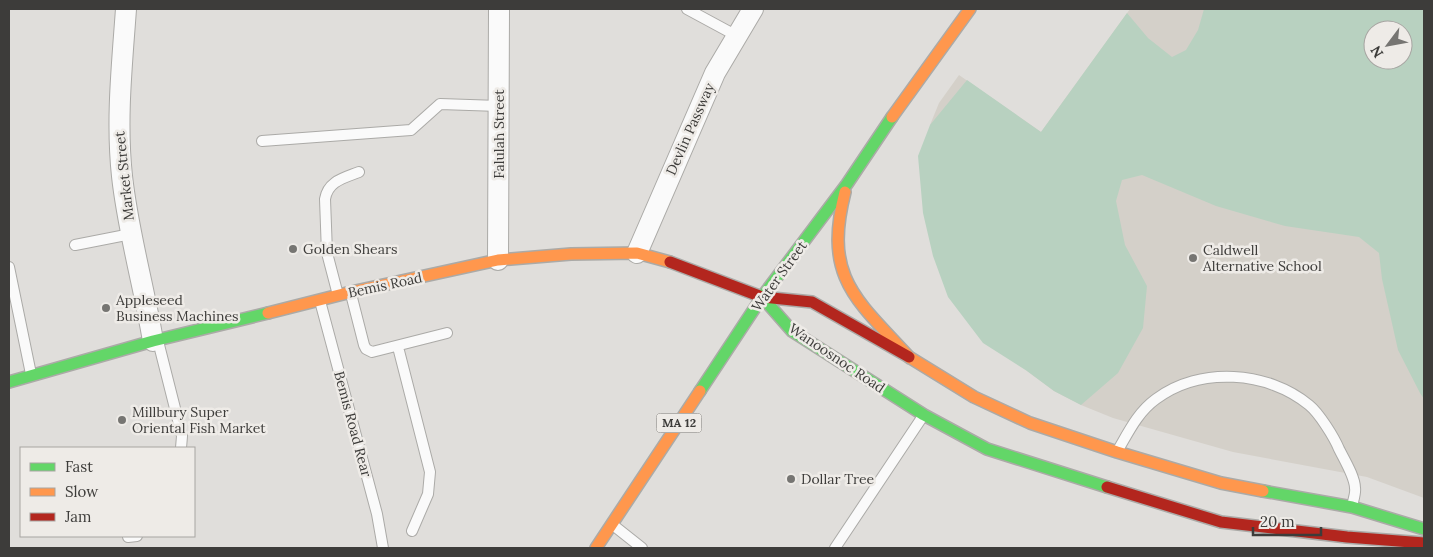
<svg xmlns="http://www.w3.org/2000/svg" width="1433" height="557" font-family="Lora,serif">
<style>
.built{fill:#d4d0c9;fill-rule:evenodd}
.green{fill:#b8d1c0;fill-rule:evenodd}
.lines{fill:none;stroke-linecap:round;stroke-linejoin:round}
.lane-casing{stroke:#abaaa7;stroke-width:12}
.street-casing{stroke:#abaaa7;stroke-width:22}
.fast-casing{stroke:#abaaa7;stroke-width:14}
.slow-casing{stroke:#abaaa7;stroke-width:14}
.jam-casing{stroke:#abaaa7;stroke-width:14}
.lane{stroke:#fafafa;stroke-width:10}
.street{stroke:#fafafa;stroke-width:20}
.fast{stroke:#63d668;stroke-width:11}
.slow{stroke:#ff974d;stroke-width:11}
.jam{stroke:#b3261e;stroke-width:11}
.poi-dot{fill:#767572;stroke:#eeebe7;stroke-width:2}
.labels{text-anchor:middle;stroke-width:5;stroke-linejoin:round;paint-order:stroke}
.shield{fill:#eeebe7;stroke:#72706e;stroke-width:1}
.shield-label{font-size:12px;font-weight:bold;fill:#3d3c3a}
.street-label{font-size:14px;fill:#3d3c3a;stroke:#eeebe7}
.poi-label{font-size:14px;fill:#3d3c3a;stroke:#eeebe7;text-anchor:start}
</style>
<rect width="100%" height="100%" fill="#e0dedb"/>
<path class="built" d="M1130,9H1424V498L1367,477L1233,452L1113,418L1081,405L1054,391L1027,371L930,125L939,103L959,75L1041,132ZM1373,30H1403V60H1373Z"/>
<path class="green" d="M1204,9H1424V399L1420,393L1398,350L1382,279L1379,253L1359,237L1285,226L1216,206L1142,175L1122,180L1116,201L1125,245L1147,286L1143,328L1118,373L1081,405L1054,391L1027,371L983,343L948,297L933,256L923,213L918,156L930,125L967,80L1041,132L1127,13L1148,38L1172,57L1186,50L1198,30ZM1373,30H1403V60H1373Z"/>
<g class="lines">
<defs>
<path id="lane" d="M687,9L737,36
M262,141L411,130L440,104L499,106
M75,245L131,234
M9,267L31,374
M351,294L364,345L366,349L372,352L447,333
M338,295L327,253L325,199C328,181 344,178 359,172
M320,301L377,514L383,548
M158,341L182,436L181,448
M398,347L430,472L428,494L412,531
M1118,450C1129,431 1138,412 1156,399C1200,366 1268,371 1309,405C1319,413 1334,437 1339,449C1344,459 1355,477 1355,488C1356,493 1353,501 1352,506
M613,525L642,548
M128,537L137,536
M835,548L923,416"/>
<path id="street" d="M126,9C122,65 116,120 122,176C128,232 144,286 153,341
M637,253L715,73L753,9
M498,260L499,9"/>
<path id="fast" d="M762,297L792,331L924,415L987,449L1107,487
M9,382L153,341L268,313
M700,391L762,297L847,184L892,117
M1263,491L1352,507L1424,529"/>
<path id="slow" d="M892,117L970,9
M845,192C823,278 856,299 910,358
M268,313L351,292L498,260L571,254L637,253L670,262
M909,357L974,397L1030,423L1117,452L1221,483L1263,491
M596,548L700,391"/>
<path id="jam" d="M670,262L762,297L812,302L909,357
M1107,487L1221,522L1347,537L1424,543"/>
</defs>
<use href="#lane" class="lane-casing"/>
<use href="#street" class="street-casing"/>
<use href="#fast" class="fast-casing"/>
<use href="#slow" class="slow-casing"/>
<use href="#jam" class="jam-casing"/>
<use href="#lane" class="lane"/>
<use href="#street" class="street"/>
<use href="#fast" class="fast"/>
<use href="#slow" class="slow"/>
<use href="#jam" class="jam"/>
</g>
<g class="poi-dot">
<circle cx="293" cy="249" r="5"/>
<circle cx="1193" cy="258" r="5"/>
<circle cx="106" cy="308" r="5"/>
<circle cx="122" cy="420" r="5"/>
<circle cx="791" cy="479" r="5"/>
</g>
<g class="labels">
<rect class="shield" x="656.5" y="413.5" width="45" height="19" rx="4"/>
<g class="shield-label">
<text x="679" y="427">MA 12</text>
</g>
<g class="street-label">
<text transform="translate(690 129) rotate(-66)" y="5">Devlin Passway</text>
<text transform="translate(499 134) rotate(-90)" y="5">Falulah Street</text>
<text transform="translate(124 176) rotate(-96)" y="5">Market Street</text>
<text transform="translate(779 276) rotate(-54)" y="5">Water Street</text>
<text transform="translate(385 285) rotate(-12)" y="5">Bemis Road</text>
<text transform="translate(837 358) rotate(34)" y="5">Wanoosnoc Road</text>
<text transform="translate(353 424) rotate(75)" y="5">Bemis Road Rear</text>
</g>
<g class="poi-label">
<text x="303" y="254">Golden Shears</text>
<text x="1203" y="255">Caldwell<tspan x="1203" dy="16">Alternative School</tspan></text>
<text x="116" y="305">Appleseed<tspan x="116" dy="16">Business Machines</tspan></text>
<text x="132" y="417">Millbury Super<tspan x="132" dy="16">Oriental Fish Market</tspan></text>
<text x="801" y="484">Dollar Tree</text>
</g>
</g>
<rect width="1433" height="557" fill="none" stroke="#3d3c3a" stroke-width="20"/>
<rect x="20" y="447" width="175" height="90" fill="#eeebe7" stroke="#a7a5a2"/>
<rect x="30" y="463" width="25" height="8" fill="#63d668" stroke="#a7a5a2"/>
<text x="65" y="472" font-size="15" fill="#3d3c3a">Fast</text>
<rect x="30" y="488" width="25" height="8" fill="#ff974d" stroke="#a7a5a2"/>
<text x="65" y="497" font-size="15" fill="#3d3c3a">Slow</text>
<rect x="30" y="513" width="25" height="8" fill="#b3261e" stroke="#a7a5a2"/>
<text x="65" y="522" font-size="15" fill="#3d3c3a">Jam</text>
<g transform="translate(1388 45) rotate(238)"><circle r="24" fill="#eeebe7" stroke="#a7a5a2"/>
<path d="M0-4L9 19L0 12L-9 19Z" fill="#767572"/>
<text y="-8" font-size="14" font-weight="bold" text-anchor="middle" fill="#3d3c3a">N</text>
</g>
<path d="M1253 527v8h68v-8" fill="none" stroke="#3d3c3a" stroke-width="2.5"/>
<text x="1260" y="527" font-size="15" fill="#3d3c3a" stroke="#eeebe7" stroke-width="4" paint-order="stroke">20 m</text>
</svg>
